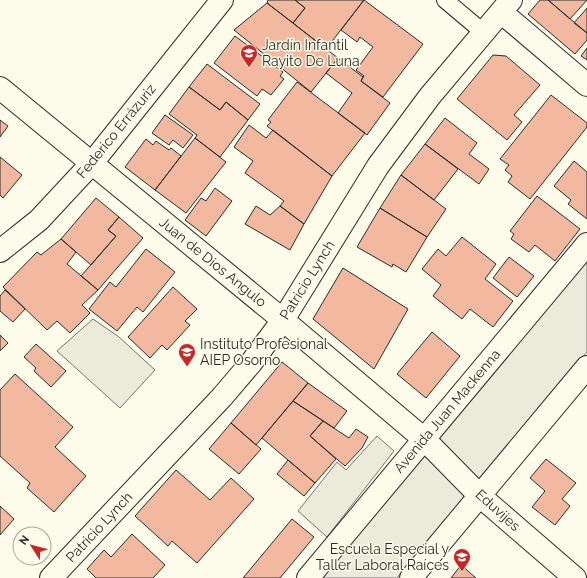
<svg xmlns="http://www.w3.org/2000/svg" width="587" height="578" font-family="Raleway,sans-serif">
<style>
.green{fill:#ecebdb;stroke:#74746e}
.parking{fill:#eceadb;stroke:#74746e}
.building{fill:#f2b8a0;stroke:#2b2b2b}
.lines{fill:none;stroke-linecap:round;stroke-linejoin:round}
.street-casing{stroke:#2b2b2b;stroke-width:18}
.secondary-casing{stroke:#2b2b2b;stroke-width:24}
.primary-casing{stroke:#2b2b2b;stroke-width:24}
.street{stroke:#fdfbea;stroke-width:16}
.secondary{stroke:#fdfbea;stroke-width:22}
.primary{stroke:#fdfbea;stroke-width:22}
.labels{text-anchor:middle;stroke-width:3;stroke-linejoin:round;paint-order:stroke}
.poi-label{font-size:14px;fill:#2b2b2b;stroke:#fdfbea;text-anchor:start}
.street-label{font-size:14px;fill:#2b2b2b;stroke:#fdfbea}
</style>
<rect width="100%" height="100%" fill="#fdfbea"/>
<path class="green" d="M587,252V352L397,578H314Z"/>
<path class="parking" d="M93,319L119,337L155,370L120,408L57,351Z
M377,436L394,451L327,537L298,511L337,462L346,470Z"/>
<path class="building" d="M268,0H295L305,8L293,23L267,3Z
M295,0H364L326,49L293,23L305,8Z
M364,0L423,44L383,97L361,81L364,76L356,70L373,47L360,37L357,42L341,30Z
M540,0H548L587,33V40L575,54L528,14Z
M548,0H587L570,19Z
M267,3L338,58L311,92L234,30Z
M587,8V33L574,23Z
M235,36L283,72L280,76L284,79L271,95L262,89L257,96L214,63Z
M587,48V60L581,56Z
M493,55L506,56L540,85L514,115L522,122L507,140L457,99Z
M338,58L363,77L361,81L390,103L367,135L338,113L352,93L326,73Z
M207,64L260,104L248,120L226,102L220,110L189,87Z
M297,82L365,133L332,176L267,126L271,122L268,120Z
M189,87L220,110L226,102L248,120L220,157L195,138L197,135L169,114Z
M551,95L587,123V127L530,199L508,182L512,176L505,170L509,165L500,159Z
M165,115L193,135L183,148L173,140L169,145L152,133Z
M445,118L477,143L469,154L489,169L479,184L425,144Z
M0,120L8,126L0,137Z
M249,125L266,138L273,130L332,176L304,224L280,206L284,201L245,173L253,161L234,147Z
M195,138L226,162L186,213L155,190Z
M146,139L153,145L156,141L169,150L171,148L181,156L155,190L125,167Z
M425,144L458,169L434,200L401,175Z
M0,157L22,175L3,198L0,195Z
M574,161L587,172V219L568,204L571,200L554,186Z
M401,175L446,209L427,237L380,208Z
M215,188L232,201L206,236L185,220L201,198L206,201Z
M537,196L580,229L555,261L535,245L529,252L511,239L514,234L510,231Z
M96,198L119,217L108,230L116,236L91,265L61,239Z
M256,206L270,215L280,206L304,224L290,250L245,224Z
M380,208L427,237L406,272L393,264L392,267L357,247Z
M119,217L143,238L98,290L81,276L116,236L108,230Z
M462,237L496,264L485,279L513,301L493,327L470,309L462,319L433,296L441,285L422,269L438,249L446,256Z
M61,239L76,252L67,264L98,290L82,305L90,313L70,333L57,321L47,330L3,287L37,252L41,255Z
M146,249L175,272L143,312L137,307L117,331L89,309L110,282L116,287Z
M509,257L534,276L517,297L493,278Z
M343,268L408,309L374,369L313,319Z
M173,287L197,309L185,321L190,325L167,350L162,345L150,358L128,337Z
M5,290L25,309L13,322L0,311V296Z
M432,332L460,356L426,398L397,374Z
M0,335L8,343L0,351Z
M36,344L66,371L51,387L34,371L36,368L24,357Z
M282,362L308,383L256,445L231,423Z
M15,374L73,427L55,447L86,476L54,512L27,488L30,483L0,456V390Z
M308,383L347,411L334,428L293,401Z
M293,401L323,421L310,436L336,459L315,483L262,438Z
M323,421L349,438L356,429L368,437L362,448L345,466L310,436Z
M231,423L261,449L239,474L209,449Z
M546,459L576,483L562,499L570,506L555,525L532,507L545,491L530,478Z
M288,460L315,483L304,496L277,474Z
M176,470L210,500L231,478L254,499L197,563L172,541L168,546L135,516Z
M0,506L14,519L0,535Z
M292,519L314,537L280,578H243Z
M132,534L165,565L153,578H96L87,569L104,550L111,557Z
M461,565L476,578H451Z"/>
<g class="lines">
<defs>
<path id="street" d="M445,0L483,32"/>
<path id="secondary" d="M501,12L587,85
M0,88L283,320L424,439L480,496L575,578
M0,251L39,220L92,163L222,0
M51,578L222,397L251,363L283,320L378,166L430,96L511,0"/>
<path id="primary" d="M308,578L587,244
M411,578L587,367"/>
</defs>
<use href="#street" class="street-casing"/>
<use href="#secondary" class="secondary-casing"/>
<use href="#primary" class="primary-casing"/>
<use href="#street" class="street"/>
<use href="#secondary" class="secondary"/>
<use href="#primary" class="primary"/>
</g>
<defs>
<symbol id="school-pin" viewBox="-11 -11 22 30"><path d="M0 17L-7.5 6A9.5 9.5 0 1 1 7.5 6Z" fill="#c62828" stroke="#fdfbea"/><path d="M0-5L7-2L0 1L-7-2ZM-4 1L0 2.5L4 1V4Q0 6-4 4Z" fill="#fff"/></symbol>
<symbol id="university-pin" viewBox="-11 -11 22 30"><path d="M0 17L-7.5 6A9.5 9.5 0 1 1 7.5 6Z" fill="#c62828" stroke="#fdfbea"/><path d="M0-5L7-2L0 1L-7-2ZM-4 1L0 2.5L4 1V4Q0 6-4 4Z" fill="#fff"/></symbol>
</defs>
<g fill-rule="evenodd">
<use href="#school-pin" x="239" y="43" width="20" height="27"/>
<use href="#university-pin" x="177" y="342" width="20" height="27"/>
<use href="#school-pin" x="452" y="547" width="20" height="27"/>
</g>
<g class="labels">
<g class="poi-label">
<text x="262" y="50">Jardín Infantil<tspan x="262" dy="16">Rayito De Luna</tspan></text>
<text x="200" y="349">Instituto Profesional<tspan x="200" dy="16">AIEP Osorno</tspan></text>
<text x="449" y="554" text-anchor="end">Escuela Especial y<tspan x="449" dy="16">Taller Laboral Raíces</tspan></text>
</g>
<g class="street-label">
<text transform="translate(116 131) rotate(-51)" y="5">Federico Errázuriz</text>
<text transform="translate(213 262) rotate(39)" y="5">Juan de Dios Angulo</text>
<text transform="translate(307 280) rotate(-58)" y="5">Patricio Lynch</text>
<text transform="translate(447 411) rotate(-50)" y="5">Avenida Juan Mackenna</text>
<text transform="translate(498 510) rotate(42)" y="5">Eduvijes</text>
<text transform="translate(99 527) rotate(-47)" y="5">Patricio Lynch</text>
</g>
</g>
<g transform="translate(32 546) rotate(306)"><circle r="19" fill="#fdfbea" stroke="#a9a89e"/>
<path d="M0-3L7 15L0 10L-7 15Z" fill="#c62828"/>
<text y="-6" font-size="11" font-weight="bold" text-anchor="middle" fill="#2b2b2b">N</text>
</g>
</svg>
